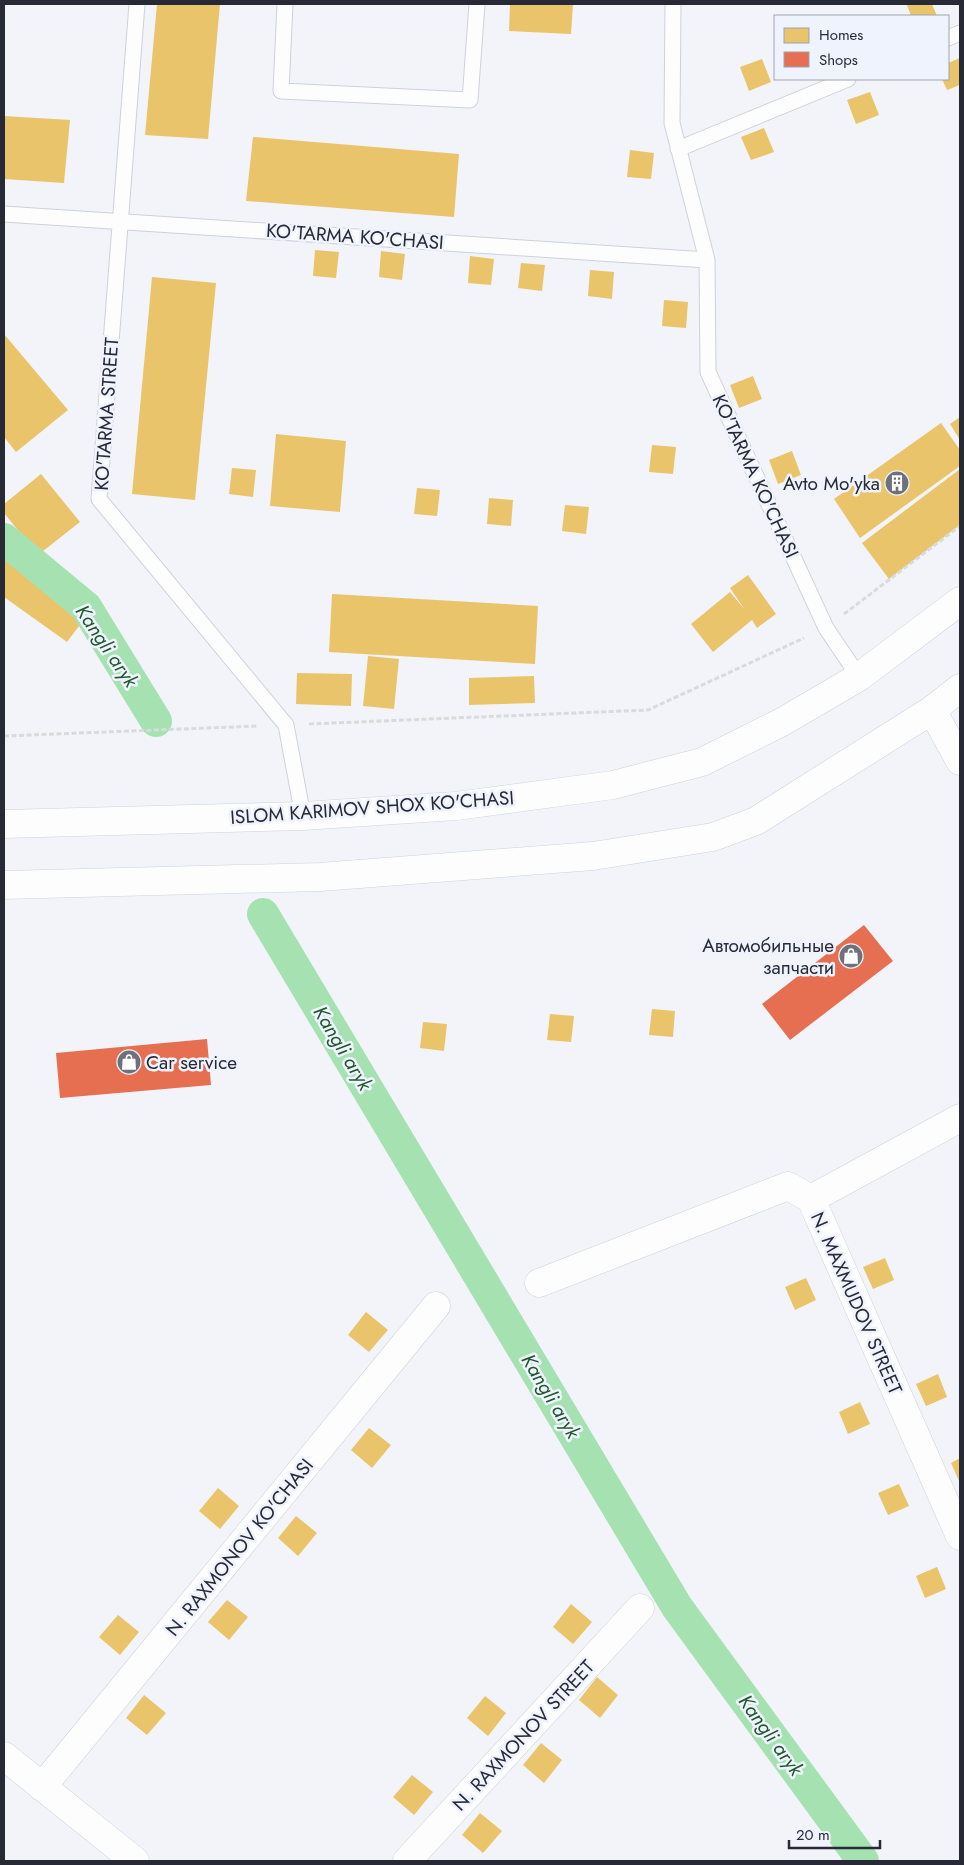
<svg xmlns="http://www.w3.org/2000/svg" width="964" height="1865" font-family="Jost,sans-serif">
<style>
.homes{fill:#e9c46a}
.shops{fill:#e76f51}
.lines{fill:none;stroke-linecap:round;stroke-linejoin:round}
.canal{stroke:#a6e1b1;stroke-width:32}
.service-casing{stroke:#cfd1da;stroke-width:17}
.minor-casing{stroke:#cfd1da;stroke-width:29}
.secondary-casing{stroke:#cfd1da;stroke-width:29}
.path{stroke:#d9dadc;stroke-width:3;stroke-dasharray:5 2.5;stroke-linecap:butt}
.service{stroke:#fdfdfe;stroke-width:15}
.minor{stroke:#fdfdfe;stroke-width:28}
.secondary{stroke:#fdfdfe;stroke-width:28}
.labels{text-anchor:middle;stroke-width:5;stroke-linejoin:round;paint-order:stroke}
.street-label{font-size:19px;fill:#272a35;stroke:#eff3fe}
.poi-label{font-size:19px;fill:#272a35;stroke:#eff3fe;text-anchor:end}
.water-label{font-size:20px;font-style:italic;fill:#1e5729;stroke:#eff3fe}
</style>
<rect width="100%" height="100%" fill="#f2f4fa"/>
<path class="homes" d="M157,4H220L208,139L145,135Z
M510,4H573L571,34L509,31Z
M910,4H932L937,16H911L907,5Z
M960,58V85L947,90L942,79H948V63Z
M762,59L771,82L749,91L740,67Z
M870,92L879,115L856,124L847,100Z
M4,116L70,120L64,183L4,179Z
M764,128L774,152L751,160L741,137Z
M253,137L459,154L454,217L246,201Z
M630,150L654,153L651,179L627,177Z
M315,250L339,252L336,278L313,276Z
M381,251L405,254L402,280L379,277Z
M470,256L494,259L491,285L468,283Z
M521,263L545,265L542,291L518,288Z
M590,270L614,272L612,299L588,296Z
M152,277L216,283L195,500L132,494Z
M664,300L688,302L686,328L662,326Z
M4,334L68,410L16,452L4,437Z
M753,376L762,399L739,408L730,385Z
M960,417V440L950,424Z
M941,423L960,450V466L860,538L834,499Z
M276,434L346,441L340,512L270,506Z
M652,445L676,447L673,474L649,472Z
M792,451L801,475L778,484L769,460Z
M232,468L256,470L253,497L229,494Z
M960,469V525L889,579L862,543Z
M41,474L80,522L38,555L4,513V504Z
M417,488L440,490L437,516L414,514Z
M489,498L513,500L511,526L487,524Z
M565,505L589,507L586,534L562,531Z
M4,558L85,618L67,642L4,597Z
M748,575L776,614L757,628L752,620L713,652L691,624L730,592L745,610L730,588Z
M332,594L538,606L535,664L329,652Z
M368,656L399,659L394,709L363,706Z
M297,673L352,674L351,706L296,704Z
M534,676L535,703L469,705V678Z
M652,1009L675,1011L673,1037L649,1035Z
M550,1014L574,1016L571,1042L547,1040Z
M423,1022L447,1024L444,1051L420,1048Z
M885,1258L894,1280L873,1289L863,1267Z
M806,1278L816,1300L795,1310L785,1287Z
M366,1312L388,1330L369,1352L348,1335Z
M938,1374L947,1397L926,1406L916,1384Z
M860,1402L870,1424L848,1434L839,1412Z
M369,1428L391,1445L372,1468L351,1450Z
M960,1458V1483L951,1463Z
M899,1484L909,1506L888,1515L878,1493Z
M218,1488L239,1506L220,1529L199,1511Z
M296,1516L317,1533L298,1556L278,1538Z
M937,1567L946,1589L925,1598L916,1576Z
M227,1600L248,1617L229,1640L208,1622Z
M571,1604L592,1622L573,1644L553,1627Z
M118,1615L139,1632L120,1655L99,1637Z
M597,1677L618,1695L600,1718L579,1700Z
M144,1695L166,1713L147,1735L126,1718Z
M485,1696L506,1713L488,1736L467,1718Z
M541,1743L562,1760L544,1783L523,1765Z
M412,1775L433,1792L414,1815L393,1797Z
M480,1813L502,1831L483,1853L462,1835Z"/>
<path class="shops" d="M864,925L893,961L790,1040L762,1004Z
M207,1039L211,1085L60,1098L56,1053Z"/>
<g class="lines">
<path class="canal" d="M4,539L86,607L156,721
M263,914L677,1607L863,1861"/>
<defs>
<path id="service" d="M137,4L99,499L286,725L303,816
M285,4L281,91L470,100L477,4
M673,4L672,123L707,260L708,372L826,628L859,677
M948,38L960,33
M678,149L848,79
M4,214L707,260"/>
<path id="minor" d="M932,710L960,761
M960,1118L811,1199L960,1536
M539,1283L788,1186L811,1199
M42,1787L436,1306
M407,1861L640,1608"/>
<path id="secondary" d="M4,824L303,816L456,806L613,785L702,762L782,722L859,677L960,601
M4,885L320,877L593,856L713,837L756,821L932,710L960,688
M4,1756L135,1861"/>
</defs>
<use href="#service" class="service-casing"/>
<use href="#minor" class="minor-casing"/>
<use href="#secondary" class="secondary-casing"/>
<path class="path" d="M844,614L960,526
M309,724L648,710L804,638
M4,736L258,726"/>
<use href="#service" class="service"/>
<use href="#minor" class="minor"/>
<use href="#secondary" class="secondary"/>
</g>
<defs>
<symbol id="building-disc" viewBox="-11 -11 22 22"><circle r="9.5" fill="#6e717a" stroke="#eff3fe"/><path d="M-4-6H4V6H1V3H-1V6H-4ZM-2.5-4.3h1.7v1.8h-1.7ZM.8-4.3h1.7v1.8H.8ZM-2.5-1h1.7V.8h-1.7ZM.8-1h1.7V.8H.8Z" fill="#fff"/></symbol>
<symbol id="shop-disc" viewBox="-11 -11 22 22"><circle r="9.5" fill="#6e717a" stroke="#eff3fe"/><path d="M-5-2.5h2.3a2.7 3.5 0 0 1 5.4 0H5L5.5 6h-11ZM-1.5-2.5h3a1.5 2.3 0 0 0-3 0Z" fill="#fff"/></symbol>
</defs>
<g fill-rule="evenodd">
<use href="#building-disc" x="883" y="469" width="28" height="28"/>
<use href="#shop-disc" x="837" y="942" width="28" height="28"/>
<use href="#shop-disc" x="115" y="1048" width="28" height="28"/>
</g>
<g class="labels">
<g class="street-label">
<text transform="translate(355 236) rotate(4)" y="7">KO'TARMA KO'CHASI</text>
<text transform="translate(106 414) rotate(-86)" y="7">KO'TARMA STREET</text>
<text transform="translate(756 476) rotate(65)" y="7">KO'TARMA KO'CHASI</text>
<text transform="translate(372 807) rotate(-4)" y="7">ISLOM KARIMOV SHOX KO'CHASI</text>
<text transform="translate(857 1303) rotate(66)" y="7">N. MAXMUDOV STREET</text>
<text transform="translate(239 1547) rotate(-51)" y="7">N. RAXMONOV KO'CHASI</text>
<text transform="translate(523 1735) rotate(-47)" y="7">N. RAXMONOV STREET</text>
</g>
<g class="poi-label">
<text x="880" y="490">Avto Mo'yka</text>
<text x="834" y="952">Автомобильные<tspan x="834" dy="22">запчасти</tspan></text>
<text x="146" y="1069" text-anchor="start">Car service</text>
</g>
<g class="water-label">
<text transform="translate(107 646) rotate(56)" y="7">Kangli aryk</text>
<text transform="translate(343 1048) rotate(59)" y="7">Kangli aryk</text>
<text transform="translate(551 1396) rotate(59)" y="7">Kangli aryk</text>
<text transform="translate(771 1735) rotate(54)" y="7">Kangli aryk</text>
</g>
</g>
<rect width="964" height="1865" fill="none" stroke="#272a35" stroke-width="10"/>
<rect x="774" y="15" width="175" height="65" fill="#eff3fe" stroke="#9fa3ae"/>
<rect x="784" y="28" width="25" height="15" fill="#e9c46a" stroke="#9fa3ae"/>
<text x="819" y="40" font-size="15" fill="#272a35">Homes</text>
<rect x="784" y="52" width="25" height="15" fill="#e76f51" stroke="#9fa3ae"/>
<text x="819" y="65" font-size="15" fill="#272a35">Shops</text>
<path d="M789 1840v8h91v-8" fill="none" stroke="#272a35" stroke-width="2.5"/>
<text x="796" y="1840" font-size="15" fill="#272a35" stroke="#eff3fe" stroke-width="4" paint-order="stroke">20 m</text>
</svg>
